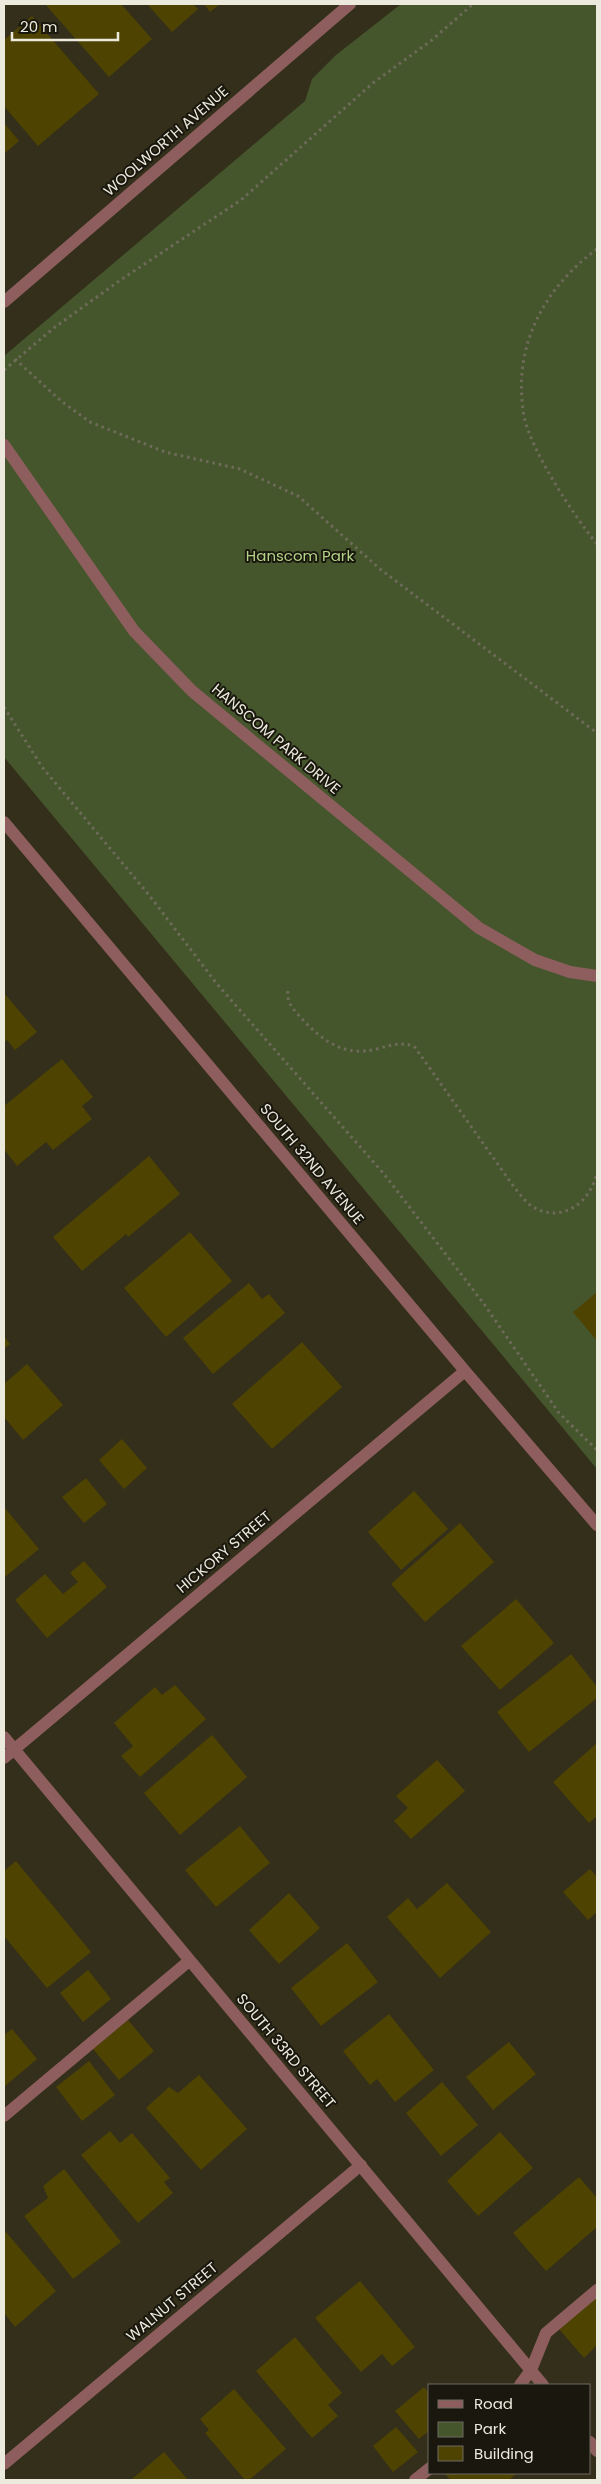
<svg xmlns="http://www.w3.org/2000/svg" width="601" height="2484" font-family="Poppins,sans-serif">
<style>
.green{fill:#45562c}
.building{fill:#4f4302}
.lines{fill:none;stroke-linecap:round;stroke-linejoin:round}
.path{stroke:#6f6b5a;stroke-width:3;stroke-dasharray:2.5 4;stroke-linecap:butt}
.minor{stroke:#8d5e5d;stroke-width:12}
.labels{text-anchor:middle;stroke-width:4;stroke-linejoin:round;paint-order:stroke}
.street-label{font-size:15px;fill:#eceadd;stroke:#19170e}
.park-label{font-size:15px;fill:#b3d386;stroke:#19170e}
</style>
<rect width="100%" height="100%" fill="#332f1b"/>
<path class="green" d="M401,4H597V1469L4,757V356L305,101L312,79L336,55Z"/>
<path class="building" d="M45,4H121L152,39L109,77Z
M147,4H193L198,9L172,32Z
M204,4H220L210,12Z
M32,16L99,94L38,146L4,106V40Z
M4,123L19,141L4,154Z
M4,993L37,1032L15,1050L7,1040L4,1043Z
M62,1059L93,1097L82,1106L92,1119L53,1150L46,1142L17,1166L4,1149V1106Z
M149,1156L180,1194L128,1237L126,1234L82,1271L53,1237Z
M190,1232L232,1281L166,1337L124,1288Z
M249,1283L262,1299L269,1294L285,1313L213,1374L183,1338Z
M597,1292V1341L573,1312Z
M4,1336L10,1344L4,1349Z
M302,1342L342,1387L272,1449L232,1404Z
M27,1364L63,1405L23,1440L4,1417V1384Z
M122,1439L147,1468L124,1489L99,1460Z
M86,1478L107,1504L84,1523L62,1497Z
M414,1491L448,1529L401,1570L368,1532Z
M4,1507L39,1549L5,1577L4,1576Z
M460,1523L494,1562L425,1622L391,1584Z
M84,1561L107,1587L47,1638L15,1600L45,1574L63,1594L78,1582L70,1573Z
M516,1599L554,1643L500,1690L461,1646Z
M571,1654L597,1687V1698L529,1752L497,1712Z
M175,1685L206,1719L140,1777L121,1756L133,1746L114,1723L155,1687L162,1695Z
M212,1735L247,1777L180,1835L144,1793Z
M597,1743V1816L589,1823L553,1782Z
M437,1760L465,1791L411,1839L394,1821L408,1808L396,1796Z
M240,1826L270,1863L216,1907L185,1870Z
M16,1861L91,1952L47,1988L4,1936V1871Z
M590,1869L597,1877V1912L588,1920L563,1892Z
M447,1883L491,1932L440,1978L387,1917L408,1898L417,1909Z
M289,1893L320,1928L279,1964L249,1930Z
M347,1943L378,1982L321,2026L291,1988Z
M88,1970L111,1999L83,2022L60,1993Z
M389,2014L434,2070L395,2102L377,2079L370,2085L343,2051Z
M128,2020L154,2051L119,2080L93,2049Z
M12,2029L37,2059L4,2087V2035Z
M509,2042L536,2074L493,2110L466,2077Z
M89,2061L115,2095L82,2121L56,2087Z
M199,2075L247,2129L201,2170L146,2108L169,2087L178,2093Z
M442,2082L478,2125L441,2156L406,2113Z
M110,2131L120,2143L132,2133L170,2178L164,2182L173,2193L138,2223L81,2155Z
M500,2132L533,2168L478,2216L447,2181Z
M64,2169L121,2242L73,2279L24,2216L48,2198L43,2186Z
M579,2177L597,2198V2227L546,2271L513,2233Z
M6,2232L56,2291L15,2327L4,2313V2234Z
M360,2281L415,2347L392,2366L382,2354L361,2372L315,2318Z
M597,2295V2345L584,2358L559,2329Z
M295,2337L342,2393L328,2405L338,2416L312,2438L256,2371Z
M424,2387L430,2394V2430L419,2439L395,2411Z
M234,2389L286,2449L249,2480H245L205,2433L209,2430L200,2419Z
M396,2427L418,2452L393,2472L373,2446Z
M164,2452L188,2480H131Z
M444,2473H517L509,2480H451Z"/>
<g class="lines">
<path class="path" d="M597,249C543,289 512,347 524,416C531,451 574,516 597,544
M15,359L61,401L90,422L165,452L240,469L298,496L380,569L597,733
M4,370L55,327L122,279L241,200L373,83L432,40L473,4
M4,707L42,767L149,895L217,984L384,1174L484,1304L559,1413L597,1450
M288,991C286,1003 295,1011 303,1020C324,1042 345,1057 377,1049C391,1045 400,1042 414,1046L514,1187C520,1194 525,1202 533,1207C563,1224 591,1202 597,1172"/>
<path class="minor" d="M4,302L350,4
M4,445L134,631L192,691L479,928L535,960L570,972L597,976
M4,822L465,1371L597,1525
M4,1737L543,2385
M4,1758L465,1371
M4,2116L189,1961
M520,2385L531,2370L546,2333L597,2290
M590,2442L597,2451
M4,2464L361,2165
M415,2480L430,2468"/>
</g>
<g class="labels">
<g class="street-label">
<text transform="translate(166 141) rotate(-41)" y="5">WOOLWORTH AVENUE</text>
<text transform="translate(276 739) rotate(40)" y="5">HANSCOM PARK DRIVE</text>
<text transform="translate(312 1164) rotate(50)" y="5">SOUTH 32ND AVENUE</text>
<text transform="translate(224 1552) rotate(-40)" y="5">HICKORY STREET</text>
<text transform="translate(286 2051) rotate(50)" y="5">SOUTH 33RD STREET</text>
<text transform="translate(172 2302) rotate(-40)" y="5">WALNUT STREET</text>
</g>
<g class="park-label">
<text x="300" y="561">Hanscom Park</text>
</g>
</g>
<rect width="601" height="2484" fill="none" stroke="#eceadd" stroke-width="10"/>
<rect x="428" y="2384" width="162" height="90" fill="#19170e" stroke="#6d6b61"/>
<rect x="438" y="2400" width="25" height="8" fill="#8d5e5d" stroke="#6d6b61"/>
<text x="474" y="2409" font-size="15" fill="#eceadd">Road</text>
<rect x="438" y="2422" width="25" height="15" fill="#45562c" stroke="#6d6b61"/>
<text x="474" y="2434" font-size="15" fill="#eceadd">Park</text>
<rect x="438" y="2446" width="25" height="15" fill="#4f4302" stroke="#6d6b61"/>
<text x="474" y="2459" font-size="15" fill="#eceadd">Building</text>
<path d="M12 32v8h106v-8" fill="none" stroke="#eceadd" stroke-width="2.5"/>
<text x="20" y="32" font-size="15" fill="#eceadd" stroke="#19170e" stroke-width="4" paint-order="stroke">20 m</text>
</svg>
